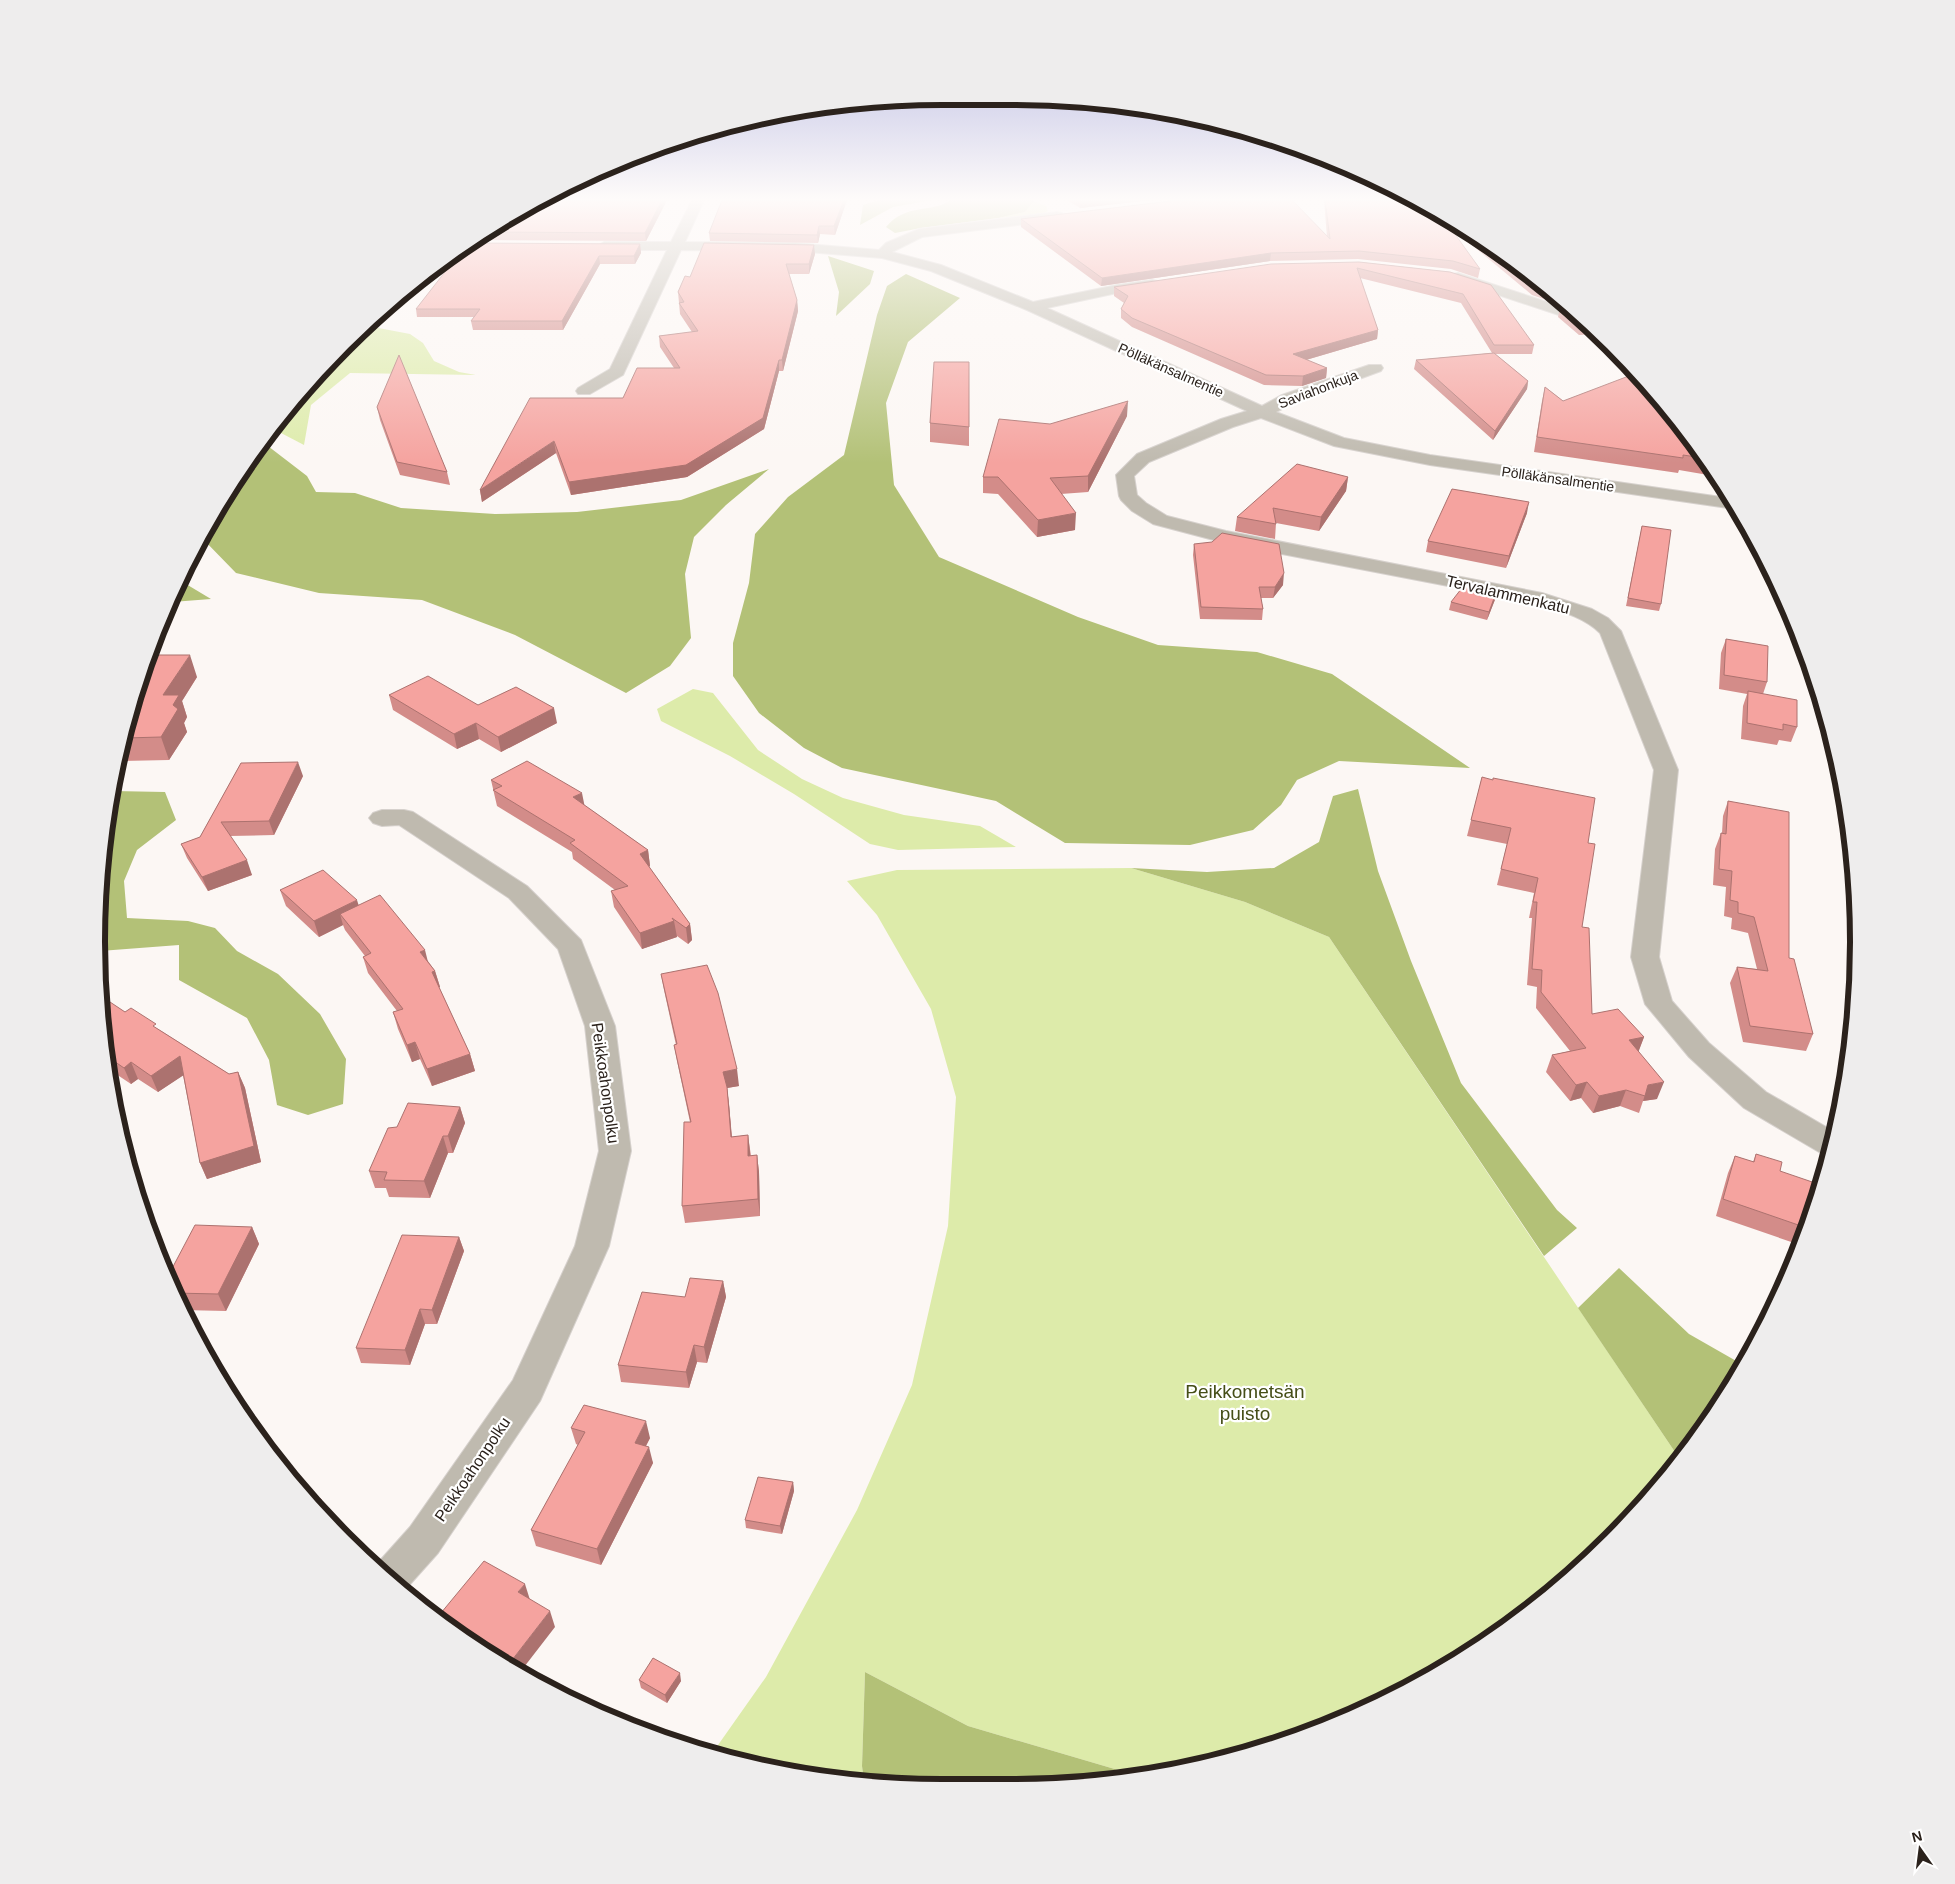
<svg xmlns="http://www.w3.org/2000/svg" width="1955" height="1884" font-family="Arial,sans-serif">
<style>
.green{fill:#ddebaa}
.forest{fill:#b3c177}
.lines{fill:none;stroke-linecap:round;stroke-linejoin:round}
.minor-casing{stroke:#d6d1cd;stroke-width:2}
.minor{fill:#bfbaaf;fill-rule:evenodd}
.wall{fill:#d38c89}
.shaded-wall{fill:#ac726f}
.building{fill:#f5a39f;stroke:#ac726f}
.labels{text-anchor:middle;stroke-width:4.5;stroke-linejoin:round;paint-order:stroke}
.far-street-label{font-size:14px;fill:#2b221c;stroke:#fff}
.street-label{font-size:16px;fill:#2b221c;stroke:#fff}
.near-park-label{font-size:19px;fill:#454e17;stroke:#fff}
.rim{fill:none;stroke:#2b221c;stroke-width:6}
</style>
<rect width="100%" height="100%" fill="#fcf7f4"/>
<path class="green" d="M1034,201L1046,206L1048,211L1040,215L998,218L1025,212Z
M368,326L410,334L423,343L434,361L459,372L476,375L350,373L311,405L304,445L281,433L272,432L306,384Z
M693,689L713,693L758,750L802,779L843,798L904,815L980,826L1016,847L898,850L870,844L794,794L730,756L661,721L657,709Z
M1131,868L1245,902L1329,937L1679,1458L1649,1499L1528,1613L1387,1700L1232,1759L1135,1775L968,1726L865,1672L862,1766L864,1782L723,1759L711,1755L766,1677L857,1510L912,1385L948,1226L956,1097L931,1009L877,915L847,881L897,870Z"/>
<path class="forest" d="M879,200H932L893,207L860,225L863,205Z
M951,200H1032L1034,201L1025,212L998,218L921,228L895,233L886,227C906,203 929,214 951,200Z
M828,256L874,271L870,284L836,316L839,292Z
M906,274L960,298L908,342L886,403L894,485L939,557L1078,617L1158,645L1257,652L1332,674L1470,768L1339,761L1297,780L1281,805L1253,830L1190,845L1065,843L996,801L842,768L804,748L759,713L733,676V643L749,583L755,534L788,497L844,455L877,315L887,286Z
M264,443L307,476L316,492L355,493L401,508L495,514L577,512L681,500L769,469L726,505L694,537L685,574L691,638L670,666L626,693L515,635L422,600L319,593L236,573L201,537L210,519Z
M181,581L211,599L172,602Z
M1358,789L1378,871L1411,961L1461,1083L1557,1210L1577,1228L1544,1256L1329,937L1245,902L1131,868L1207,872L1274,868L1319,842L1333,796Z
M113,791L165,792L176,820L137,850L124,881L127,918L188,921L215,928L237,951L278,974L320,1014L346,1059L343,1104L308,1115L277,1105L269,1060L247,1018L179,980V945L100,951L104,831Z
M1619,1268L1689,1334L1745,1366L1679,1458L1578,1308Z
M865,1672L968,1726L1135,1775L1069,1786H886L864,1782L862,1766Z"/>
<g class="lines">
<defs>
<path id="minor" d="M692,200H704L685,242L795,243L879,250L886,243L919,229L1057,212L1062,213L1063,216L1062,219L1057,220L922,237L892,252L941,265L1033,302L1117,285L1152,280L1157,281L1159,284L1157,287L1152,288L1117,293L1047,308L1262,406L1282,395L1369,365H1381L1383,368L1381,371L1294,403L1276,412L1344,438L1430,455L1728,498L1735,509L1430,465L1334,446L1261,418L1233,427L1149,462L1134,476L1137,495L1146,503L1167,516L1226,531L1542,593L1592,609L1608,618L1621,631L1678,770L1659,957L1672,1001L1709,1043L1766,1092L1833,1131L1828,1155L1819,1152L1744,1108L1689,1057L1645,1004L1631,957L1654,770L1600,633C1582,615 1555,610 1531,602L1225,543L1153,524L1132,511L1121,500L1119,496L1116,475L1137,454L1221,419L1247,411L1027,310L931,271L882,258L795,251L681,250L623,375L590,394H578L576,391L578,388L610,369L667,250H604L597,246L604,242H671Z
M1458,273L1575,311L1585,322L1577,321L1453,280L1451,277L1453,274Z
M382,810H404L413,812L527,886L581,940L615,1026L631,1151L609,1246L540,1401L438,1553L404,1591L376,1565L410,1527L513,1380L575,1246L599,1151L585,1026L558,949L509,898L399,825L382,826L373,823L369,818L373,813Z"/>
</defs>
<use href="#minor" class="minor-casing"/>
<use href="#minor" class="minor"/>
</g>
<path class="wall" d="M539,200H667L646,241L478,240L477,237L519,209Z
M847,200L835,235L820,234L818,243L710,241L709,233Z
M1067,200H1151L1080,208Z
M1324,200H1409L1436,209L1570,306L1573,309L1532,295L1449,226L1480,269L1478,278L1451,269L1358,259L1270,261L1101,286L1021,227V219L1327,237Z
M640,244L641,253L635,264H600L563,330H473L471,321L474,317H417L416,309Z
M815,254L809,274H789L797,300L798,311L783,371H779L764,429L687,477L571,495L556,453L482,502L480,490L623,398L674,368L660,347L659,336L692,332L680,314L678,292L690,277Z
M1359,262L1450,272L1534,345L1532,354H1495L1528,381L1527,389L1493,440L1414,369L1416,360L1492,353L1461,303L1360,278L1378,330L1377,339L1306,360L1327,368L1326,378L1302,386L1264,385L1132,327L1121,318V309L1124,303L1114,296V287Z
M1560,308L1577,313L1596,334L1579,335L1558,317Z
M969,362V446L930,442V423Z
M1545,387L1563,401L1684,427L1714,476L1679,470L1678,473L1534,452L1542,401Z
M377,407L447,472L450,485L400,475L380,420Z
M1127,416L1088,492L1061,494L1075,530L1037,537L998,494L983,493V477L1050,424Z
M1348,477L1346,491L1319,531L1276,523L1275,539L1235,531L1237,517Z
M1527,513L1506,568L1426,552L1428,541Z
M1642,526L1661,604L1659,611L1626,606Z
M1194,544L1283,585L1273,598H1261L1263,609L1262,620L1200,619L1193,555Z
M1497,590L1496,597L1487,620L1449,610L1451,602Z
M1726,639L1767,682L1763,694L1797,727L1791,742L1779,740L1777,745L1741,739L1743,706L1747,694L1719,689L1721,653Z
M141,670L197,677L182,701L187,717L184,723L187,732L169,760L122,761L121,757Z
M389,695L478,705L557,723L501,752L479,739L457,749L393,710Z
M241,763L303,776L274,835L230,836L252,875L208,891L187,858L181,844L200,837Z
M1482,777L1588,843L1582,927L1592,1014L1644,1037L1638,1052L1657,1099L1643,1101L1639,1113L1620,1106L1593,1113L1581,1098L1570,1101L1546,1072L1552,1055L1570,1051L1536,1008L1537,987L1527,985L1532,918H1529L1534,893L1497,885L1507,844L1467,836Z
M491,780L584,805L648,850L650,866L649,867L690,924L692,940L688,944L677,936V937L642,949L614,907L611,891L615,890L573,859L572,852L497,806Z
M1728,801L1789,958L1813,1034L1806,1051L1743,1042L1730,983L1737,967L1757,969L1748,933L1731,929L1732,918L1724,916L1726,887L1713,885L1715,849L1721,833H1722L1723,816Z
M280,890L359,905L428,961L435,971L440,987H439L470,1054L475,1071L432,1086L420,1059L412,1062L398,1029L393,1012L397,1011L368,973L363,957L365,956L345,930L343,925L319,937L286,906Z
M661,974L739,1086L727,1088L729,1104L732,1137L748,1135L751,1156L757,1155L759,1172L760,1216L685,1223L682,1206L690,1122L677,1061L674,1045H676L664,990Z
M98,998L158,1029L229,1074L238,1072L245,1088L261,1162L207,1179L200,1163L183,1075L158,1092L138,1079L131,1084L110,1070Z
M460,1107L465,1123L453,1153H448L430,1198L389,1197L386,1188H375L369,1171L397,1127Z
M1756,1154L1780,1171L1814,1214L1800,1245L1716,1216L1728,1173L1735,1156L1753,1162Z
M252,1227L259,1244L226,1311L182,1310L167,1278Z
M459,1237L464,1251L437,1324H425L410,1365L361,1363L356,1348Z
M723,1281L726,1297L707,1363L697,1362L689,1388L621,1382L618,1365L685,1297Z
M571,1428L650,1438L646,1446L653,1463L601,1565L536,1546L531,1530L578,1445L576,1444Z
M793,1482L794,1491L782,1534L746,1528L745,1520Z
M639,1680L681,1681L667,1703L641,1688Z"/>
<path class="shaded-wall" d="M662,200H667L646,241L645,233Z
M844,200H847L835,235L834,226Z
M1080,200H1151L1080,208Z
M819,226L820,234L818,243L817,235Z
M640,244L641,253L635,264L634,256Z
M814,245L815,254L809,274V264Z
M1271,253L1270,261L1101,286L1102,278Z
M599,256L600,264L563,330L562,321Z
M797,300L798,311L783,371L782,360Z
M1378,330L1377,339L1292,364L1293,354Z
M779,360V371L764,429L687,477L571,495L569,482Z
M1327,368L1326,378L1302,386L1303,376Z
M1528,381L1527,389L1493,440L1495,431Z
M1128,401L1127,416L1088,492V476Z
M554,441L556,453L482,502L480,490Z
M1348,477L1346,491L1319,531L1321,517Z
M1529,502L1527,513L1506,568L1509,556Z
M1076,513L1075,530L1037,537L1038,520Z
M1284,573L1283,585L1273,598L1275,587Z
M1497,590L1496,597L1487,620L1489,612Z
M190,655L197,677L182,701L187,717L184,723L187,732L169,760L161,737L163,695Z
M554,708L557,723L501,752L498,737Z
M476,723L479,739L457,749L454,734Z
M298,762L303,776L274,835L269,821Z
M582,793L585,808L573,797Z
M648,850L650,866L642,870L640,854Z
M247,860L252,875L208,891L202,877Z
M357,900L362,916L340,914L343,925L319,937L314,921Z
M674,921L677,937L642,949L640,933Z
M690,924L692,940L688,944L686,928Z
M425,950L429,966L420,952Z
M435,971L440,987L436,988L432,972Z
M1644,1037L1638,1053L1629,1040Z
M415,1042L420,1059L412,1062L407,1045Z
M470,1054L475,1071L432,1086L427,1069Z
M180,1056L187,1073L158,1092L151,1076Z
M131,1062L138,1079L131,1084L124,1068Z
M737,1069L739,1086L727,1088L729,1104L733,1153L723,1072Z
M238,1072L245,1088L261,1162L207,1179L200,1163Z
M1587,1082L1581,1098L1570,1101L1576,1085Z
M1664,1082L1657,1099L1643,1101L1648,1085Z
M1626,1090L1620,1106L1593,1113L1599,1096Z
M460,1107L465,1123L453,1153L448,1136Z
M748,1135L750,1152L751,1172L748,1156Z
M443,1136L448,1153L430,1198L424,1181Z
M757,1155L759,1172L760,1216L758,1199Z
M252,1227L259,1244L226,1311L218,1294Z
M459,1237L464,1251L437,1324L432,1310Z
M723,1281L726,1297L707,1363L704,1347Z
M420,1309L425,1324L410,1365L405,1350Z
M694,1345L697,1362L689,1388L686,1372Z
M646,1421L650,1438L639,1459L635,1443Z
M649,1447L653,1463L601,1565L597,1549Z
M793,1482L794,1491L782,1534L780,1526Z
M321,1499L329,1515L328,1521L320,1513Z
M525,1584L530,1600L518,1592Z
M550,1611L555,1627L521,1671L509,1664Z
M680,1673L681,1681L667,1703L665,1695Z"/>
<path class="building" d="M539,200H662L645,233L486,232L519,209Z
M722,200H844L834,226H819L817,235L709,233Z
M1179,200H1292L1330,239L1325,200H1415L1436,209L1443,215L1442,216L1480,269L1453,261L1359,251L1271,253L1102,278L1021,219Z
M1469,233L1551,292L1534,286Z
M469,243L640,244L634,256H599L562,321H471L480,309H416L466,245Z
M704,243L814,245L809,264H786L797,300L782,360H779L763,418L686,465L569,482L554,441L480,490L530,398H623L637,368H680L659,336L698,331L679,303L684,302L678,292L685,276L690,277Z
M1359,262L1450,272L1491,285L1534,345H1494L1463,294L1357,268L1378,330L1293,354L1327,368L1303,376L1266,375L1132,318L1121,309L1128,296L1114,287L1271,264Z
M1560,308L1577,313L1588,325H1582Z
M1494,353L1528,381L1495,431L1416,360Z
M399,355L447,472L397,462L377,407Z
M934,362H969V427L930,423Z
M1634,374L1684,427L1703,458L1683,455V458L1537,437L1545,387L1563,401Z
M1128,401L1088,476L1050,478L1076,513L1038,520L998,477H983L999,419L1050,424Z
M1297,464L1348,477L1321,517L1273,508L1276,524L1237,517Z
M1452,489L1529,502L1509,556L1428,541Z
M1642,526L1671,530L1661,604L1628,598Z
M1222,533L1279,544L1284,573L1275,587H1259L1263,609L1201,607L1194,544L1212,542Z
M1465,584L1497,590L1489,612L1451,602Z
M1726,639L1768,646L1767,682L1724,675Z
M148,655H190L163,695H179L173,705L178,709L161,737L125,738L132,711L135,706H133L141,670Z
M428,676L478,705L516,687L554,708L498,737L476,723L454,734L389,695Z
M1748,691L1797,700V727L1783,724V730L1747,723Z
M527,761L582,793L573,797L648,850L640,854L690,924L686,928L672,918L674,921L640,933L611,891L628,886L570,843L575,840L493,790L502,786L491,780Z
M298,762L269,821L221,822L247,860L202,877L181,844L200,837L241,763Z
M1482,777L1493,780V778L1595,798L1588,843L1595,844L1582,927L1589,928L1592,1014L1618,1009L1644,1037L1629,1040L1664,1082L1648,1085L1645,1096L1626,1090L1599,1096L1587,1082L1576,1085L1552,1055L1586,1048L1541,992L1542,970L1532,969L1537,902H1533L1538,878L1501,869L1511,828L1471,820Z
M1728,801L1789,812V958L1794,959L1813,1034L1750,1026L1737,967L1768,971L1754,917L1738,913V902L1730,900L1732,871L1719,869L1721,833L1726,834Z
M323,870L357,900L314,921L280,890Z
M380,895L425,950L420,952L435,971L432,972L470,1054L427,1069L415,1042L407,1045L393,1012L403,1009L363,957L371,953L340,914Z
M707,965L718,993L737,1069L723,1072L727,1087L731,1137L748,1135V1156L757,1155L758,1199L682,1206L684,1122H691L674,1045L677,1044L661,974Z
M98,994L125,1012L131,1008L156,1024L153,1026L229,1074L238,1072L254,1146L200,1163L180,1056L151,1076L131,1062L124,1068L108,1057Z
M408,1103L460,1107L448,1136H443L424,1181L384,1180L387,1172L369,1171L388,1128L397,1127Z
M1756,1154L1782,1162L1780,1171L1821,1185L1814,1214L1807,1228L1723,1199L1735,1156L1754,1162Z
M195,1225L252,1227L218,1294L174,1293L167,1278Z
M402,1235L459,1237L432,1310L420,1309L405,1350L356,1348Z
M690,1278L723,1281L704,1347L694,1345L686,1372L618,1365L642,1292L685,1297Z
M584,1405L646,1421L635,1443L649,1447L597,1549L531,1530L585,1432L571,1428Z
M758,1477L793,1482L780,1526L745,1520Z
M304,1497L321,1499L320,1513Z
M484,1561L525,1584L518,1592L550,1611L509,1664L436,1619Z
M653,1658L680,1673L665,1695L639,1680Z"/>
<linearGradient id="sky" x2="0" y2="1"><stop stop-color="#b0b2df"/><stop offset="0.43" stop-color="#fefbfa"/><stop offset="1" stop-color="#fefbfa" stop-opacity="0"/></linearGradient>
<rect width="1955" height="463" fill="url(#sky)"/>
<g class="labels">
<g class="far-street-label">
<text transform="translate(1171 370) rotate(24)" y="5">Pölläkänsalmentie</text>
<text transform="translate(1318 389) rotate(-21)" y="5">Saviahonkuja</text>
<text transform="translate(1558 479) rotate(8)" y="5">Pölläkänsalmentie</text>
</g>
<g class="street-label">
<text transform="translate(1508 594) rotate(13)" y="6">Tervalammenkatu</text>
<text transform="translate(606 1083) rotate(82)" y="6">Peikkoahonpolku</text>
<text transform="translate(472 1469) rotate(-56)" y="6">Peikkoahonpolku</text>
</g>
<g class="near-park-label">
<text x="1245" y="1398">Peikkometsän<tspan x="1245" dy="22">puisto</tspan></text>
</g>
</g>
<path d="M0 0H1955V1884H0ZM942 105H1013A837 837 0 0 1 1850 942V942A837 837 0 0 1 1013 1779H942A837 837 0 0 1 105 942V942A837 837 0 0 1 942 105Z" fill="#eeeded" fill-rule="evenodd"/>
<path class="rim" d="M942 105H1013A837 837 0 0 1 1850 942V942A837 837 0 0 1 1013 1779H942A837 837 0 0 1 105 942V942A837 837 0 0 1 942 105Z"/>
<g transform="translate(1920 1849) rotate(346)" stroke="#ffffff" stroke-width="4" paint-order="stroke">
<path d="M0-4L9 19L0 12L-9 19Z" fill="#2b221c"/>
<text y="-8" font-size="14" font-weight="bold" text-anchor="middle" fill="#2b221c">N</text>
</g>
</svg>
